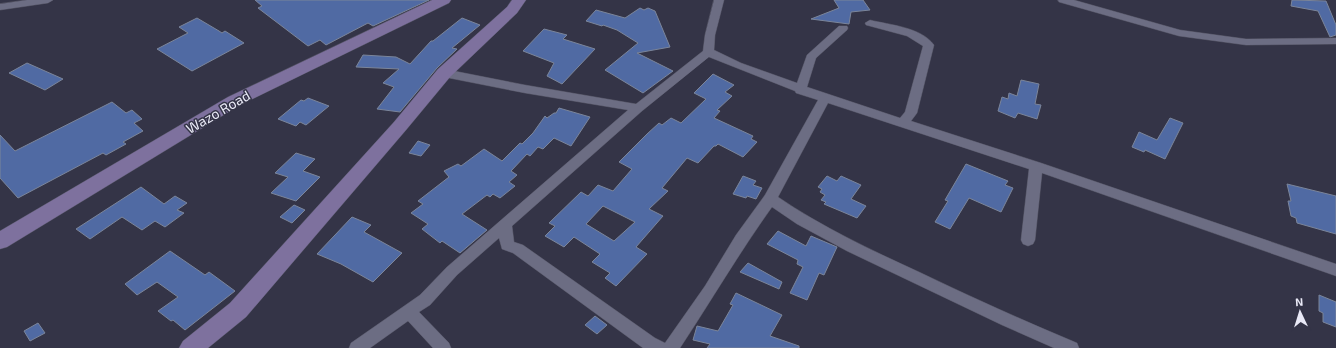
<svg xmlns="http://www.w3.org/2000/svg" width="1336" height="348" font-family="'Exo 2',sans-serif">
<style>
.building{fill:#506aa3;stroke:#7b859a;fill-rule:evenodd}
.lines{fill:none;stroke-linecap:round;stroke-linejoin:round}
.street-casing{stroke:#515161;stroke-width:1}
.secondary-casing{stroke:#515161;stroke-width:1}
.street{fill:#6c6d83;fill-rule:evenodd}
.secondary{fill:#7e719e;fill-rule:evenodd}
.labels{text-anchor:middle;stroke-width:3;stroke-linejoin:round;paint-order:stroke}
.street-label{font-size:14px;fill:#e9e9f6;stroke:#343447}
</style>
<rect width="100%" height="100%" fill="#343447"/>
<path class="building" d="M255,0H429L373,26L368,23L326,45L320,40L308,46L258,8L262,6Z
M834,0H863L870,10L851,12L849,24L811,19L839,8Z
M1292,0L1326,1L1336,25V35L1330,37L1318,11L1291,6Z
M640,8L644,10L648,8L655,11L670,47L637,53L673,71L643,93L605,70L638,43L617,30L603,25L602,26L586,21L596,10L625,18Z
M197,18L219,31L222,33L225,31L244,43L192,71L157,49L188,33L179,27Z
M462,18L480,25L452,48L457,49L437,68L400,112L377,109L394,87L383,83L399,69L356,67L363,55L396,57L410,64L431,41H433Z
M544,29L567,35L563,39L595,49L562,84L547,76L554,63L523,51Z
M27,63L63,79L45,90L9,73Z
M713,74L734,85L725,92L732,96L717,110L720,111L714,118L753,136L751,139L757,142L743,157L718,144L716,146H714L698,163L687,158L662,188L668,191L649,209L663,216L636,247L647,254L616,286L605,278L610,273L592,262L600,254L574,237L564,247L545,236L555,226L549,223L581,192L588,196L598,185L613,191L632,169L619,162L647,134L659,123L662,125L671,118L681,123L706,99L694,93ZM603,206L635,222L614,241L586,224Z
M1021,80L1039,84L1035,104L1041,105L1037,119L1018,113L1015,118L998,111L1002,97L1008,99L1009,93L1017,96Z
M308,98L329,106L306,125L300,122L296,126L278,119L301,100L304,101Z
M112,102L126,113L132,110L142,119L134,123L143,131L123,142L126,144L106,155L103,153L18,198L0,178V135L15,151Z
M559,108L590,117L571,146L554,138L543,149L538,147L530,156L527,154L511,171L517,175L509,182L515,186L500,198L493,194L490,197L487,195L462,214L487,230L460,253L442,241L440,243L422,229L428,224L411,213L423,204L418,201L449,177L444,171L458,164L461,166L484,149L502,161L520,143L522,144L533,133L545,116L547,118L554,113H556Z
M1170,118L1183,123L1165,159L1145,150L1144,152L1132,147L1139,132L1157,140Z
M418,141L430,145L421,156L409,153Z
M296,153L315,159L303,171L320,177L296,201L271,193L288,177L275,173Z
M966,164L1008,181L1005,185L1013,188L1001,212L969,198L950,229L935,222L948,201L945,200Z
M743,176L756,181L753,185L762,188L756,199L747,196L746,198L733,194Z
M827,176L837,181L841,176L861,185L851,199L866,206L857,218L824,204L826,202L821,200L825,195L820,192L822,189L818,187Z
M1287,184L1336,196V234L1297,223L1296,218L1291,216L1288,201H1291Z
M141,187L164,204L175,196L187,203L177,210L184,213L165,227L155,221L142,230L122,217L90,239L76,229Z
M294,205L305,210L292,223L280,217Z
M352,217L371,225L364,232L402,253L373,282L341,264L317,254Z
M778,231L806,246L811,236L837,247L824,275L819,273L807,300L790,293L803,267L797,264L798,260L767,244Z
M170,251L205,275L209,272L235,291L185,330L173,320L171,321L158,311L178,297L157,282L137,295L125,284Z
M748,263L782,282L779,289L740,272Z
M736,293L782,315L770,336L799,346V348H707L710,344L693,340L697,326L718,331L733,305L730,304Z
M1319,295L1336,302V327L1323,322V313L1319,311Z
M595,316L607,325L597,334L585,325Z
M38,323L45,333L30,341L24,331Z"/>
<g class="lines">
<defs>
<path id="street" d="M27,0H53L48,3L0,10V4Z
M714,0H724L715,35L714,50L741,63L797,83L807,55L839,26H847L848,28L847,30L816,58L807,87L900,118L905,112L923,46L907,36L866,25L865,23L870,20C890,25 921,27 934,45L917,113L911,121L1041,163L1336,264V276L1042,173L1035,240L1033,244L1028,246L1023,244L1021,240L1029,169L828,103L778,197C822,227 871,250 919,272C971,297 1024,321 1077,343L1079,348H1054L1002,325L847,251L797,224L772,207C739,253 711,301 680,348H643L513,253L502,249L499,238L457,275L430,305L419,312L449,343L451,348H433L408,321L370,348H349L351,343L420,295L447,267L628,110L525,93L444,77L440,76L438,73L440,70L444,69L525,85L636,104L703,51L705,35ZM709,57L795,91L796,93L818,100L765,195L736,235L705,286L665,343L655,338L523,245L514,242L512,226L642,111Z
M1058,0H1074L1180,30L1246,39L1336,38V44L1246,45L1179,36L1059,2Z"/>
<path id="secondary" d="M432,0H451L449,3L240,105L7,247L0,249V231L228,97Z
M512,0H526L517,13L450,77L406,130L246,317L208,348H179L183,341L230,303L394,122L438,69L507,7Z"/>
</defs>
<use href="#street" class="street-casing"/>
<use href="#secondary" class="secondary-casing"/>
<use href="#street" class="street"/>
<use href="#secondary" class="secondary"/>
</g>
<g class="labels">
<g class="street-label">
<text transform="translate(218 112) rotate(-30)" y="5">Wazo Road</text>
</g>
</g>
<g transform="translate(1300 312) rotate(356)" stroke="#343447" stroke-width="3" paint-order="stroke">
<path d="M0-3L7 15L0 10L-7 15Z" fill="#e9e9f6"/>
<text y="-6" font-size="11" font-weight="bold" text-anchor="middle" fill="#e9e9f6">N</text>
</g>
</svg>
